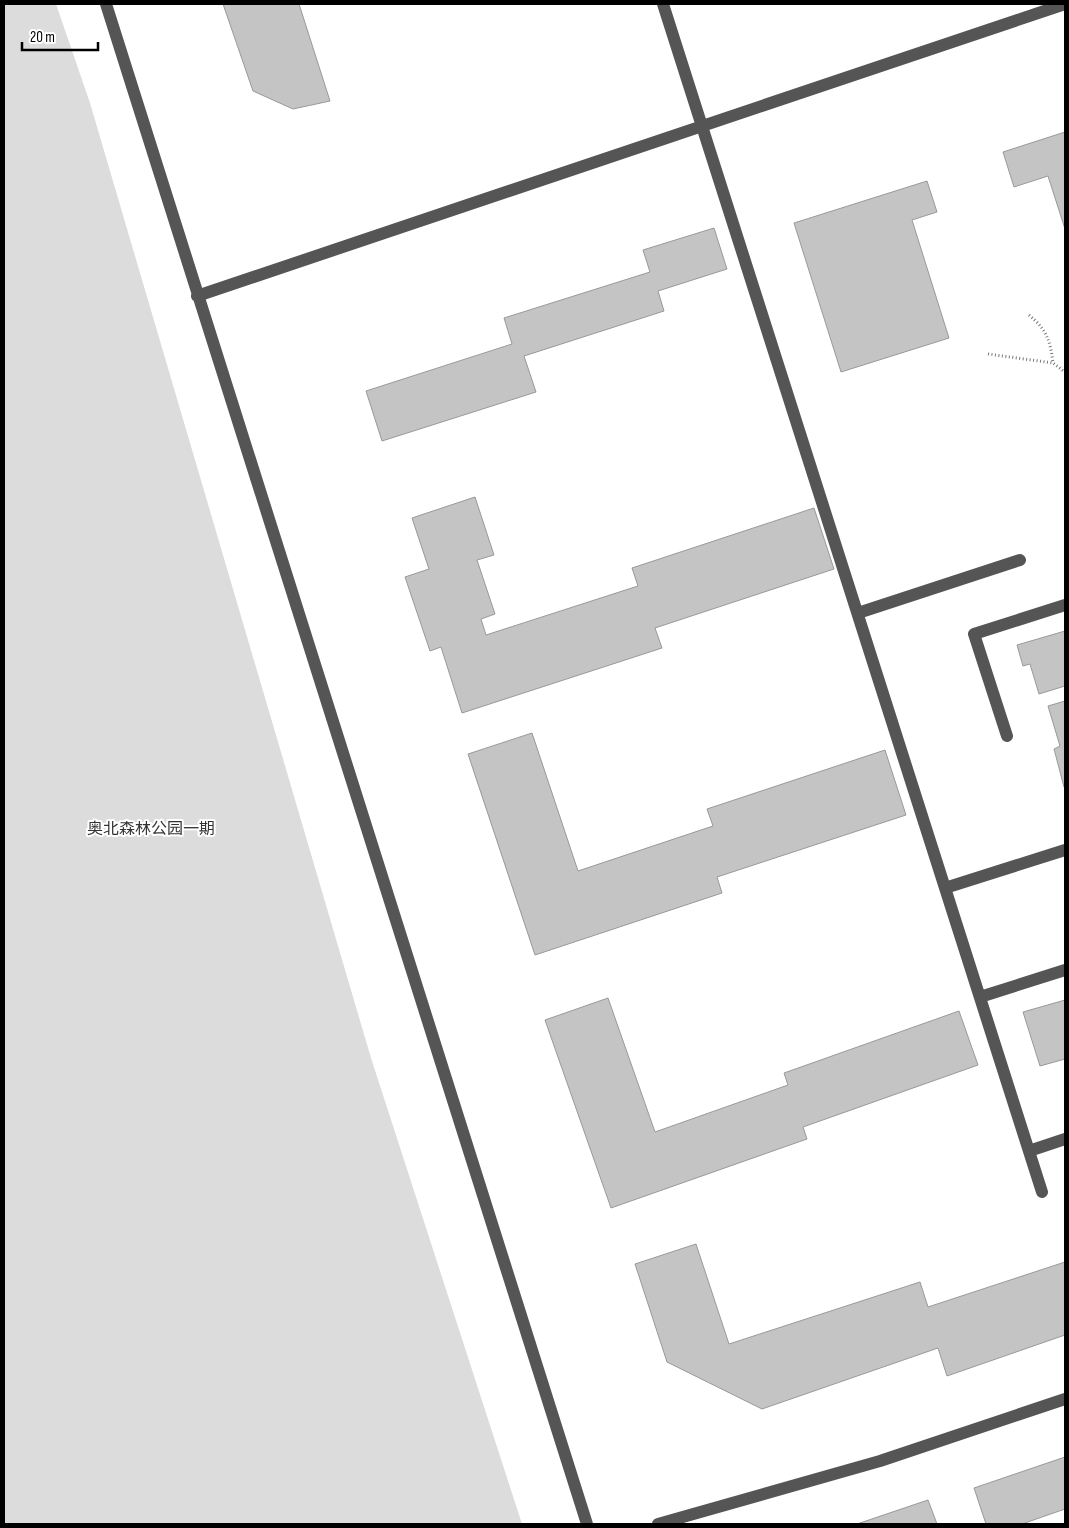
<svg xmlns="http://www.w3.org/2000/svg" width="1069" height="1528" font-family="'Sofia Sans Condensed','Noto Sans SC',sans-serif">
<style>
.green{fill:#dcdcdc}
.building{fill:#c4c4c4;stroke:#999}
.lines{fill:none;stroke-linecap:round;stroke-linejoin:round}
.path{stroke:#777;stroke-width:3;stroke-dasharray:1 2.5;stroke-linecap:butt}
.minor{stroke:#555;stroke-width:12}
.labels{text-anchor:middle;stroke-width:4;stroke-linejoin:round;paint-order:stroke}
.park-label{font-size:16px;fill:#333;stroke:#fff}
</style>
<rect width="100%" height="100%" fill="#fff"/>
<path class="green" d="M4,4H56L90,103L371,1058L522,1524H4Z"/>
<path class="building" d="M223,4H299L330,101L293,109L253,91Z
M1065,132V229L1048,176L1014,187L1003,152Z
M927,181L937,212L912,220L949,338L841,372L794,223Z
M714,228L727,269L658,291L664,311L524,356L536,392L382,441L366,391L512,344L504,318L650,272L643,250Z
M475,497L494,555L477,560L495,614L481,619L486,635L638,586L632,568L814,508L834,569L655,628L662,648L462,713L441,647L430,651L405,577L429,569L412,518Z
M1065,631V686L1039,694L1030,664L1023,666L1017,645Z
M1065,701V787H1064L1054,749L1060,746L1048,706Z
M532,733L578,871L713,826L707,809L885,750L906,815L717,877L722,893L535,955L468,754Z
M608,998L655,1132L788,1085L784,1073L959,1011L978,1065L803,1127L807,1139L611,1208L545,1020Z
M1065,1000V1059L1040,1066L1023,1012Z
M696,1244L729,1344L920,1282L928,1307L1065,1262V1335L947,1376L938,1348L762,1409L667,1362L635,1264Z
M1065,1457V1509L1022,1524H986L974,1488Z
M928,1500L937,1524H857Z"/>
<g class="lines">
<path class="path" d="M1029,315C1047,330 1050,340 1053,363
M988,354L1053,363L1065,372"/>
<path class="minor" d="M106,4L587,1524
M663,4L1042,1192
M197,296L1065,4
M858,613L1020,560
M1007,736L974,634L1065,605
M945,888L1065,850
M980,997L1065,970
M1029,1151L1065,1139
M658,1524L880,1461L1065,1399"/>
</g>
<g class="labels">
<g class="park-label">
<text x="151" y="834">奥北森林公园一期</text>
</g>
</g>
<rect width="1069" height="1528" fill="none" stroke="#000000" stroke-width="10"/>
<path d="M22 42v8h76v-8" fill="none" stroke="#000000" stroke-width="2.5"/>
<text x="30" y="42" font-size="15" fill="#000000" stroke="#ffffff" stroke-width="4" paint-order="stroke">20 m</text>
</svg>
